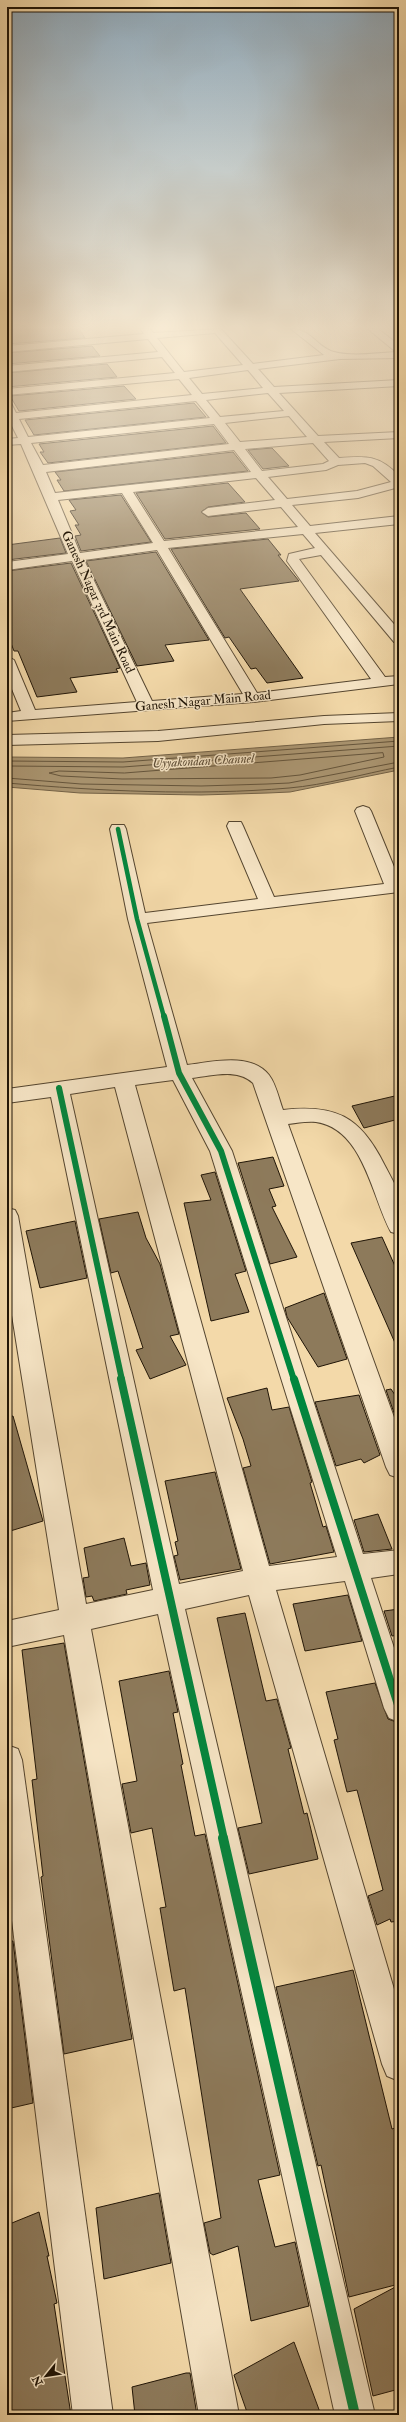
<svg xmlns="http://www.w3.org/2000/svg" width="406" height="2422" viewBox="0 0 406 2422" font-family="'IM FELL Double Pica',serif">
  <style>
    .water { fill: #ab9672; stroke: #736247 }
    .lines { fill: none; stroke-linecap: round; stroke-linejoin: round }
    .shore { stroke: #65553c; stroke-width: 1 }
    .building { fill: #8d7a5b; stroke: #1f1406 }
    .minor-casing { stroke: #54452f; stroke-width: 2 }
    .minor { fill: #f7e6c7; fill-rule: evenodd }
    .cycleway-far3-casing { stroke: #f7e6c7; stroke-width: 6 }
    .cycleway-far2-casing { stroke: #f7e6c7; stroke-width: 8 }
    .cycleway-far1-casing { stroke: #f7e6c7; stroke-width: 10 }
    .cycleway-casing { stroke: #f7e6c7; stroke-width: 12 }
    .cycleway-far3 { stroke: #00873e; stroke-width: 4.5 }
    .cycleway-far2 { stroke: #00873e; stroke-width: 6 }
    .cycleway-far1 { stroke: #00873e; stroke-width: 8 }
    .cycleway { stroke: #00873e; stroke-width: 10 }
    .labels { text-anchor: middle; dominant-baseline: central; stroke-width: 3; stroke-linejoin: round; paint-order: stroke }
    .far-street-label { font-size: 13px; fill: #1f1406; stroke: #f7e6c7 }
    .far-water-label { font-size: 13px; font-style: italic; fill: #5e4e37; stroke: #f7e6c7 }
  </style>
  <rect width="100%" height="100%" fill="#f3d9a9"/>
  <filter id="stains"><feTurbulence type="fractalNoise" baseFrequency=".005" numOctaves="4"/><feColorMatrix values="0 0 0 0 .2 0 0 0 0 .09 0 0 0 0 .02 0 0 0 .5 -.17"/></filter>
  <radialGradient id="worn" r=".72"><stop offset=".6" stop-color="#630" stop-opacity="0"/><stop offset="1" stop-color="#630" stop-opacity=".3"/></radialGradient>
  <!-- water -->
  <path class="water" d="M 399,737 L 399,770 L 290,792 L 268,793 L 201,795 L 80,793 L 7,787 L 7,757 L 123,758 Z"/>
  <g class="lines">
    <!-- shore -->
    <g class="shore">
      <path d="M 383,753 L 384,757 L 300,775 L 271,778 L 122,779 L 61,776 L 49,773 L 59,771 L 124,773 Z"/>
      <path d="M 7,761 L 123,762 L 399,741"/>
      <path d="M 7,766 L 123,767 L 399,746"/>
      <path d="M 7,778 L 81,784 L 201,786 L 267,784 L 289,783 L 399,762"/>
      <path d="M 7,783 C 100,791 196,796 289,788 C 325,785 363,774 399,767"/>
    </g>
  </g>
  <!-- building -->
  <g class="building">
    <path d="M 7,329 L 79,329 L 85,338 L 7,344 Z"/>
    <path d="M 92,346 L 100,356 L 7,364 L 7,353 Z"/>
    <path d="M 107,364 L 117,377 L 7,387 L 7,373 Z"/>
    <path d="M 124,386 L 136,399 L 19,411 L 10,396 Z"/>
    <path d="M 194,403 L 206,417 L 34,435 L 25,420 Z"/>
    <path d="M 213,426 L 226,443 L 48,463 L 40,452 L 44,452 L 39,444 Z"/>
    <path d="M 272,448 L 289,466 L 263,469 L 248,450 Z"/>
    <path d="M 233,452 L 248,471 L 64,491 L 57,480 L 61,480 L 55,472 Z"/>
    <path d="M 228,483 L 245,502 L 208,507 L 201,512 L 208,517 L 246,513 L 260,529 L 165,539 L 136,493 Z"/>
    <path d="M 121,495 L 151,542 L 81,551 L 75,536 L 81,535 L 75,525 L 79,525 L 70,511 L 76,510 L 69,500 Z"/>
    <path d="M 60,538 L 66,553 L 7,560 L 7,545 Z"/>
    <path d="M 268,539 L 281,555 L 278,555 L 299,581 L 240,589 L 303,678 L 267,683 L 256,668 L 251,669 L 229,637 L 225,638 L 171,549 Z"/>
    <path d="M 156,552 L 209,640 L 165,645 L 174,661 L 137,666 L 86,561 Z"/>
    <path d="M 71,563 L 120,668 L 116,669 L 118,672 L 70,678 L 77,692 L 37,697 L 18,651 L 14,651 L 7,633 L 7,571 Z"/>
    <path d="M 399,1095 L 399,1119 L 364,1128 L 352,1106 Z"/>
    <path d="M 273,1157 L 284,1186 L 269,1189 L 276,1206 L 272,1207 L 297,1257 L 270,1264 L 238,1163 Z"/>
    <path d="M 215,1172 L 246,1271 L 235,1274 L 249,1312 L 211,1321 L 184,1203 L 211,1200 L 201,1175 Z"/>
    <path d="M 138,1212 L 146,1238 L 160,1264 L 179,1334 L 170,1336 L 186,1365 L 150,1379 L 136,1350 L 143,1348 L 118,1271 L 111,1273 L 99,1219 Z"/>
    <path d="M 75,1221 L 87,1278 L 40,1288 L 26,1231 Z"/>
    <path d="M 382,1237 L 399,1275 L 399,1352 L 351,1243 Z"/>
    <path d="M 324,1293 L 347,1359 L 318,1367 L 287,1317 L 285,1308 Z"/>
    <path d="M 267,1388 L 272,1410 L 289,1407 L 312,1482 L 310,1483 L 323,1527 L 326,1526 L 334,1552 L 270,1564 L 243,1468 L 251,1466 L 243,1439 L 227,1398 Z"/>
    <path d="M 391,1389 L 399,1401 L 399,1427 L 386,1390 Z"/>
    <path d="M 359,1395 L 380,1455 L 364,1463 L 361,1459 L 336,1466 L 315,1402 Z"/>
    <path d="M 13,1416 L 43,1521 L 7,1532 L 7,1417 Z"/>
    <path d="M 215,1472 L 241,1569 L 180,1580 L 174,1556 L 178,1555 L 175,1542 L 178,1541 L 165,1481 Z"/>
    <path d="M 378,1514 L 392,1549 L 364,1552 L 354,1520 Z"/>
    <path d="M 124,1538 L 131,1566 L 146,1563 L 150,1585 L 126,1590 L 127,1594 L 94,1601 L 92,1596 L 86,1597 L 83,1578 L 89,1577 L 84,1548 Z"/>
    <path d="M 348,1595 L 362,1641 L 305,1651 L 293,1604 Z"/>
    <path d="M 399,1609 L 399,1635 L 392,1636 L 384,1611 Z"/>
    <path d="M 245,1613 L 266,1701 L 277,1699 L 291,1748 L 288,1749 L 304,1814 L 307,1813 L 318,1859 L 249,1874 L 238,1828 L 262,1823 L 217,1618 Z"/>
    <path d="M 64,1643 L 132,2039 L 64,2054 L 41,1877 L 43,1876 L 32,1780 L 37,1779 L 22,1650 Z"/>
    <path d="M 169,1671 L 178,1712 L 173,1713 L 183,1764 L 181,1765 L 195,1836 L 205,1834 L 280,2175 L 258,2180 L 275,2247 L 295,2242 L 309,2306 L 251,2321 L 238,2246 L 213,2255 L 210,2253 L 204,2223 L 221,2218 L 185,1988 L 174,1991 L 160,1908 L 166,1907 L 152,1828 L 131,1833 L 122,1784 L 137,1781 L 119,1681 Z"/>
    <path d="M 375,1683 L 388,1719 L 399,1723 L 399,1921 L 391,1922 L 390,1919 L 377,1925 L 368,1896 L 383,1890 L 357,1790 L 347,1792 L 334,1740 L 338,1739 L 326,1692 Z"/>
    <path d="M 13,1941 L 33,2103 L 7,2109 L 7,1942 Z"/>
    <path d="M 353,1970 L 392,2129 L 395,2128 L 399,2147 L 399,2284 L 349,2297 L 321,2165 L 318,2166 L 276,1987 Z"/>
    <path d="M 159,2193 L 171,2263 L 104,2279 L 96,2208 Z"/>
    <path d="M 39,2212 L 49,2256 L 47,2256 L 57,2303 L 54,2304 L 71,2415 L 7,2415 L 7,2225 Z"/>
    <path d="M 399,2285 L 399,2389 L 373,2396 L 354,2309 Z"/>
    <path d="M 294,2342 L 321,2415 L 248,2415 L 234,2375 Z"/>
    <path d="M 186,2373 L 190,2373 L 197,2415 L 135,2415 L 132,2387 Z"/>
  </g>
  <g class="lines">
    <defs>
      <g id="minor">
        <path d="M 141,329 L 150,329 L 153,333 L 221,329 L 253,364 L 324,355 L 291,329 C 312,329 316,347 334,352 C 353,357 376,353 396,352 L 368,329 L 378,329 L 399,345 L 399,358 L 340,359 L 258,369 L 274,387 L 399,380 L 399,386 L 279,393 L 318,436 L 399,432 L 399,438 L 324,442 L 339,458 C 367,456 379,455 399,476 L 399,487 L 358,498 L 292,505 L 310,526 L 399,516 L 399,524 L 315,533 L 399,630 L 399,643 L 394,642 L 321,555 L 299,559 L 385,677 L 399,676 L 399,684 L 253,702 L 7,721 L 7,713 L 21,711 L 7,677 L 7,656 L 14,660 L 35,710 L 137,702 L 72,561 L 7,570 L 7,562 L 68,554 L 21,444 L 7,445 L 7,439 L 18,438 L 9,420 L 7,420 L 7,402 L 11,403 L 16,413 L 192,395 L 179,379 L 7,395 L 7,389 L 175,373 L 162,357 L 7,372 L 7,366 L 158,352 L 148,339 L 7,352 L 7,346 L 144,334 ZM 215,333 L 243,365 L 184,372 L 157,338 ZM 248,370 L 263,388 L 202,394 L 189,378 ZM 268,393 L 284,411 L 220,417 L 206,400 ZM 196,401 L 210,418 L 28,437 L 19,419 ZM 289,416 L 307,437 L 240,442 L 225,423 ZM 214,424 L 229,444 L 43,465 L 31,443 ZM 313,443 L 329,461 L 323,464 L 262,471 L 245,449 ZM 234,450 L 251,472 L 55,493 L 46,472 ZM 365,463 L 373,466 L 391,482 L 357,491 L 287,499 L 268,477 L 326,470 L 338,465 ZM 256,478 L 275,500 L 208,508 L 202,512 L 208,516 L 281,507 L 298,527 L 164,541 L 133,492 ZM 122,493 L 153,543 L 80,553 L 58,500 ZM 303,534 L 315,548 L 289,554 L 287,561 L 371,679 L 257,693 L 168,548 ZM 157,550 L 243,694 L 152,701 L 84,560 Z"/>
        <path d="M 399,713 L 399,721 L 324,724 L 158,741 L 7,745 L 7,735 L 158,731 L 324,716 Z"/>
        <path d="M 363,806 L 369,808 L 371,811 L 399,879 L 399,892 L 147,923 L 187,1065 C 212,1062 251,1052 269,1075 C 276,1084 279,1099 283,1110 C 335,1104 360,1116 384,1164 C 389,1174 397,1186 399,1197 C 401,1209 399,1222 399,1234 L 391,1232 C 372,1198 364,1129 316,1122 C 307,1121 297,1123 288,1124 L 399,1431 L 399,1478 L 390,1475 L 386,1467 L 253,1083 C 237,1068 212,1076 192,1078 L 232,1151 L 363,1554 L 399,1550 L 399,1574 L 371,1578 L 399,1663 L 399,1722 L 389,1718 L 384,1708 L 345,1581 L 276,1590 L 399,2006 L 399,2081 L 387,2076 L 382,2064 L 249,1595 L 185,1609 L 375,2415 L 335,2415 L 158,1614 L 91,1629 L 239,2415 L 199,2415 L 64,1635 L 7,1647 L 7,1621 L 59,1610 L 7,1284 L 7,1208 L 15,1210 L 18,1216 L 86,1604 L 153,1590 L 51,1097 L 7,1103 L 7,1089 L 167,1067 L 128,919 L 110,829 L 112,825 L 124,825 L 126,829 L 145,913 L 258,899 L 227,826 L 229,822 L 241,822 L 243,826 L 274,897 L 384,884 L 355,811 L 357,808 ZM 173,1080 L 210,1151 L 337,1557 L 269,1566 L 135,1085 ZM 115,1087 L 243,1571 L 179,1584 L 70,1094 Z"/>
        <path d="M 7,1745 L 18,1749 L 22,1760 L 113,2415 L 73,2415 L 7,1880 Z"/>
      </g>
    </defs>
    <!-- minor casing -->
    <use href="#minor" class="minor-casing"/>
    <!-- minor -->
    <use href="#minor" class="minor"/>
    <defs>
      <path id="cycleway-far3" d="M 118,829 L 137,919 L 164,1017"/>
      <g id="cycleway-far2">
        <path d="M 164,1016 L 179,1073 L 221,1151 L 294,1380"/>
        <path d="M 59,1088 L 122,1380"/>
      </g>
      <g id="cycleway-far1">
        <path d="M 121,1379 L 224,1839"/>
        <path d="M 294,1379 L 399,1708"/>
      </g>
      <path id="cycleway" d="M 223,1838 L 355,2415"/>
    </defs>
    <!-- cycleway-far3 casing -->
    <use href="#cycleway-far3" class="cycleway-far3-casing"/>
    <!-- cycleway-far2 casing -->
    <use href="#cycleway-far2" class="cycleway-far2-casing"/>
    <!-- cycleway-far1 casing -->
    <use href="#cycleway-far1" class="cycleway-far1-casing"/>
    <!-- cycleway casing -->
    <use href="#cycleway" class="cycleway-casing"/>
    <!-- cycleway-far3 -->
    <use href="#cycleway-far3" class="cycleway-far3"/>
    <!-- cycleway-far2 -->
    <use href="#cycleway-far2" class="cycleway-far2"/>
    <!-- cycleway-far1 -->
    <use href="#cycleway-far1" class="cycleway-far1"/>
    <!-- cycleway -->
    <use href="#cycleway" class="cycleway"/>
  </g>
  <!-- sky -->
  <linearGradient id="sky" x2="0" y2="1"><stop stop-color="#8fa8b9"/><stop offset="0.49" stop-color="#faeed8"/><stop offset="1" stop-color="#faeed8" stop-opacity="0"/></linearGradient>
  <rect width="406" height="668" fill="url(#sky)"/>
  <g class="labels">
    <!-- far-street labels -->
    <g class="far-street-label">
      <text transform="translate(98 602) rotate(65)">Ganesh Nagar 3rd Main Road</text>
      <text transform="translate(203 701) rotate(-5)">Ganesh Nagar Main Road</text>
    </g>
    <!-- far-water labels -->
    <g class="far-water-label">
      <text transform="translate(203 761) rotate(-3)">Uyyakondan Channel</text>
    </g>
  </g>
  <!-- margin -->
  <rect width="406" height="2422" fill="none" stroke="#f3d9a9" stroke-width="24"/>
  <rect x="8" y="8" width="390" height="2406" fill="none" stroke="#1f1406" stroke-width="2"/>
  <rect x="12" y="12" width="382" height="2398" fill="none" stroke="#1f1406"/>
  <!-- north arrow -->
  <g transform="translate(46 2376) rotate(240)" stroke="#f7e6c7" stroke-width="3" paint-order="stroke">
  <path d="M0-3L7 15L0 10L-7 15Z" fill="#1f1406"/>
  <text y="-6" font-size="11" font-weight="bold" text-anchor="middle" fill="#1f1406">N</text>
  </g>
  <rect width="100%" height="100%" filter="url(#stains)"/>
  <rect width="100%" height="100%" fill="url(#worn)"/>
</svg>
